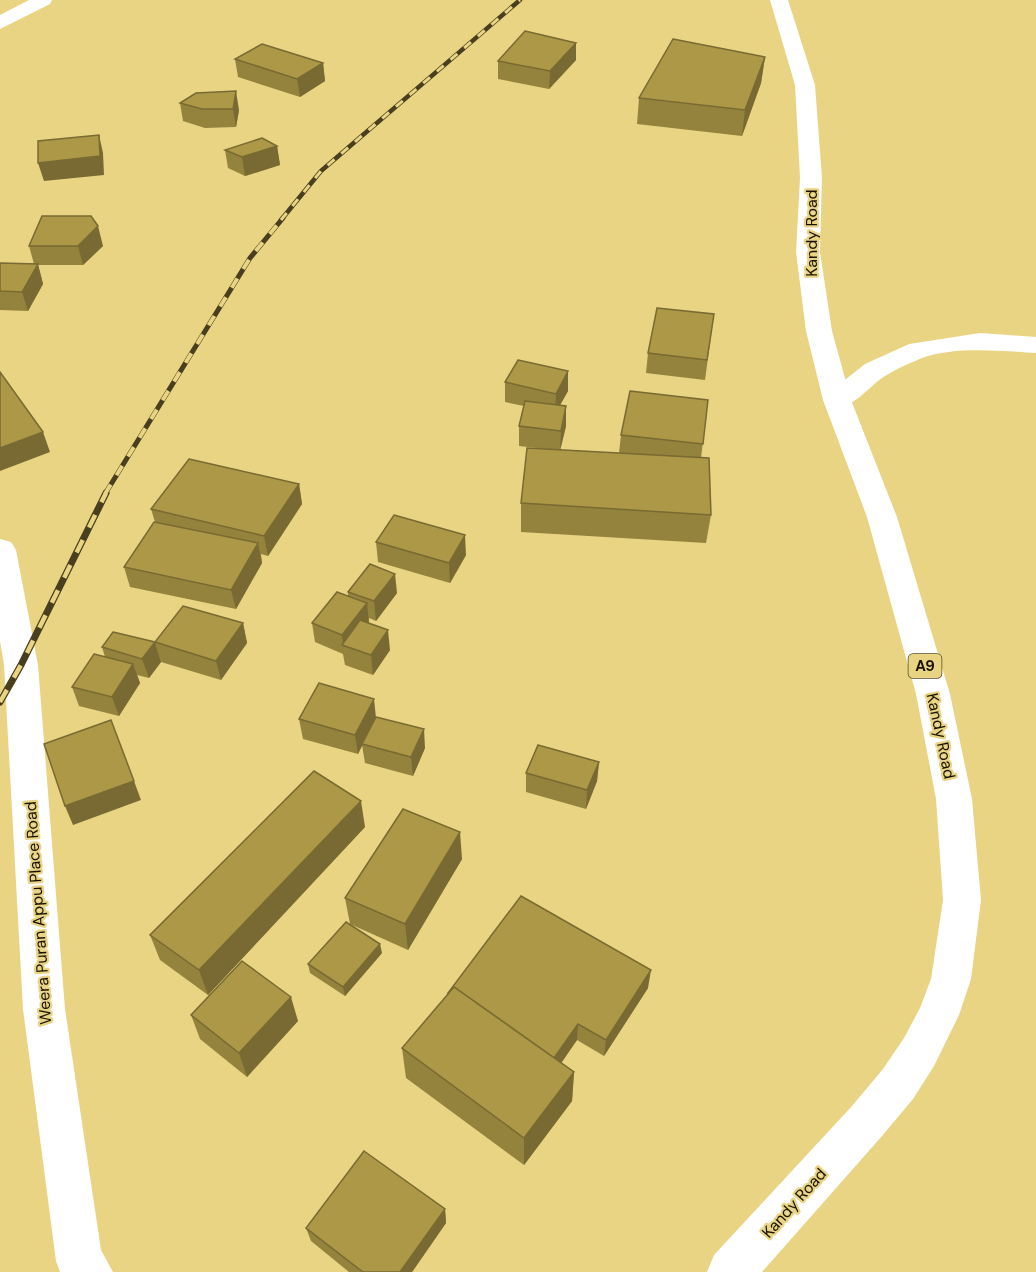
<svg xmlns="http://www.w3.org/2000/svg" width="1036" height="1272" viewBox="0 0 1036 1272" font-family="'DM Sans',sans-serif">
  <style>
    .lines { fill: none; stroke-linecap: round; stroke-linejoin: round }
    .minor { fill: #fff; fill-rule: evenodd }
    .major { fill: #fff; fill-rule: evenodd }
    .highway { fill: #fff; fill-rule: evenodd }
    .rail-far2-casing { stroke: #493f1e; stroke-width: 4.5 }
    .rail-far1-casing { stroke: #493f1e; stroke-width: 5 }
    .rail-casing { stroke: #493f1e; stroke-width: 7 }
    .rail-far2 { stroke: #e8d482; stroke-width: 3; stroke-dasharray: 9; stroke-linecap: butt }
    .rail-far1 { stroke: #e8d482; stroke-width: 4; stroke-dasharray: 11; stroke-linecap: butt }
    .rail { stroke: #e8d482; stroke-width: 4.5; stroke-dasharray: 14; stroke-linecap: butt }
    .wall { fill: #94833d }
    .shaded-wall { fill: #786a32 }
    .building { fill: #ac9847; stroke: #786a32; stroke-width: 1.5 }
    .labels { text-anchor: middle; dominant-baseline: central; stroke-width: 4.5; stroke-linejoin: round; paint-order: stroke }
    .shield { fill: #e8d482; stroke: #574c27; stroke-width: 1.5 }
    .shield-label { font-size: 15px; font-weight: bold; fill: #191200 }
    .street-label { font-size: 16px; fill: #191200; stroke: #e8d482 }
  </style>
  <rect width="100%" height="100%" fill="#e8d482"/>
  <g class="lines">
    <!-- minor -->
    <g class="minor">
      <path d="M 980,333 L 1036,337 L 1036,353 C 1003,351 954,346 922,358 C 910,363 896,369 885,376 C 866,388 852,413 827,406 L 823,400 L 827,394 L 865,364 L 909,344 Z"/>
      <path d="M 0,539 L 11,542 L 16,550 L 38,665 L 65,1009 L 101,1250 L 113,1272 L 60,1272 L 56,1261 L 23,1009 L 4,665 L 0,641 Z"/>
    </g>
    <!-- major -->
    <path class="major" d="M 29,0 L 52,0 L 50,4 L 0,29 L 0,15 Z"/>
    <!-- highway -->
    <path class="highway" d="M 770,0 L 788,0 L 815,85 L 822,178 L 820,252 L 832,331 L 851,400 L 897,517 L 950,694 L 972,799 L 981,900 L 971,979 L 959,1015 L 934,1066 L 913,1099 L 882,1136 L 762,1272 L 707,1272 L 714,1255 L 852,1106 L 883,1069 L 904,1038 L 920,1008 L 931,979 L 943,900 L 936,799 L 916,694 L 867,517 L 823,400 L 806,331 L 796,252 L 800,178 L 795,85 Z"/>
    <defs>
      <path id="rail-far2" d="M 281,220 L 321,171 L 520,0"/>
      <path id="rail-far1" d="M 105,494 L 250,258 L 283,218"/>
      <path id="rail" d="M 0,702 L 21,665 L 106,493"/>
    </defs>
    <!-- rail-far2 casing -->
    <use href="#rail-far2" class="rail-far2-casing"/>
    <!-- rail-far1 casing -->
    <use href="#rail-far1" class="rail-far1-casing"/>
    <!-- rail casing -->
    <use href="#rail" class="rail-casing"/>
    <!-- rail-far2 -->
    <use href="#rail-far2" class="rail-far2"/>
    <!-- rail-far1 -->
    <use href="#rail-far1" class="rail-far1"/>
    <!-- rail -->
    <use href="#rail" class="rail"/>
  </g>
  <!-- wall -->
  <g class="wall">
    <path d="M 576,43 L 576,60 L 549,89 L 498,79 L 498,61 Z"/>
    <path d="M 765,57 L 761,83 L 742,136 L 637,124 L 639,98 Z"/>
    <path d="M 235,59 L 323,63 L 325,81 L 300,97 L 238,77 Z"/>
    <path d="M 196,93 L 239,110 L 236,127 L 205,128 L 183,121 L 180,103 Z"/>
    <path d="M 277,146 L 280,165 L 245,176 L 228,168 L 225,150 Z"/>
    <path d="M 29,246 L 103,246 L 83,265 L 38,265 L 43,284 L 28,311 L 0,310 L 0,263 L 34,264 Z"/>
    <path d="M 714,314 L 705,380 L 646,373 L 648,353 Z"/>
    <path d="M 505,382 L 568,391 L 560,405 L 566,426 L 560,450 L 619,453 L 621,435 L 708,400 L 701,458 L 711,515 L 706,543 L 521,532 L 521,503 L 546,449 L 519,446 L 519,426 L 524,406 L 505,402 Z"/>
    <path d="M 299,484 L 302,504 L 268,556 L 261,554 L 262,563 L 236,609 L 130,587 L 124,567 L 155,522 L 151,509 Z"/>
    <path d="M 376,542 L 466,555 L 450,583 L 378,562 Z"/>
    <path d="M 348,592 L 397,593 L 376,621 L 369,618 L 369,624 L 390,650 L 373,675 L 345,665 L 343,654 L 315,642 L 312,623 L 348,596 Z"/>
    <path d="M 243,623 L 247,643 L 221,680 L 161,662 L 155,642 Z"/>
    <path d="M 155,642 L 161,662 L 149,678 L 137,675 L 140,683 L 119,716 L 79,706 L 72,687 L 105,657 L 102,647 Z"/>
    <path d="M 376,717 L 425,748 L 413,776 L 365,763 L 362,745 L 358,754 L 303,739 L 299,719 Z"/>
    <path d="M 599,762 L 597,781 L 586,809 L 526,792 L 526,773 Z"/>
    <path d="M 365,827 L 208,995 L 160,960 L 150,935 Z"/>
    <path d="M 462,859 L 408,950 L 350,924 L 345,898 Z"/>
    <path d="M 382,953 L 345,996 L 310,973 L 308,964 Z"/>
    <path d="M 648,988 L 604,1056 L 577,1040 L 561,1063 L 574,1072 L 572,1101 L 524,1165 L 406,1078 L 402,1048 L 448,994 L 448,993 Z"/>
    <path d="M 191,1015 L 298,1021 L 247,1077 L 200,1039 Z"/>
    <path d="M 445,1209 L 446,1223 L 412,1272 L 349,1272 L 311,1241 L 306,1228 Z"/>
  </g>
  <!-- shaded-wall -->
  <g class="shaded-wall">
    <path d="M 576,43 L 576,60 L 549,89 L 550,71 Z"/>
    <path d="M 765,57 L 761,83 L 742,136 L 745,110 Z"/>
    <path d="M 323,63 L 325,81 L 300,97 L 297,79 Z"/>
    <path d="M 236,91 L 239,110 L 236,127 L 233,109 Z"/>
    <path d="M 99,135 L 103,153 L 104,175 L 44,181 L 38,163 Z"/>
    <path d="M 277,146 L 280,165 L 245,176 L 242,157 Z"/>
    <path d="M 98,226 L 103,246 L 83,265 L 78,246 Z"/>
    <path d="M 38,264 L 43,284 L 28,311 L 22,292 Z"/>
    <path d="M 568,371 L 568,391 L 555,414 L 556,394 Z"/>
    <path d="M 566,406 L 566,426 L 560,451 L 561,431 Z"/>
    <path d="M 43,432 L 50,452 L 0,471 L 0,448 Z"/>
    <path d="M 299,484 L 302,504 L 268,556 L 264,536 Z"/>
    <path d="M 465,535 L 466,555 L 450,583 L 449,563 Z"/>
    <path d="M 258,543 L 262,563 L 236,609 L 231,590 Z"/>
    <path d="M 395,574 L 397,593 L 376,621 L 374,601 Z"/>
    <path d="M 367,603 L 369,623 L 350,648 L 343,646 L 342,635 Z"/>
    <path d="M 243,623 L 247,643 L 221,680 L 216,661 Z"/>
    <path d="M 388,630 L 390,650 L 373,675 L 371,655 Z"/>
    <path d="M 155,642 L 161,662 L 149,678 L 142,659 Z"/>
    <path d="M 133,664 L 140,683 L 119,716 L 112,697 Z"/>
    <path d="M 374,699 L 376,718 L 358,754 L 355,735 Z"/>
    <path d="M 424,729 L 425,748 L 413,776 L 411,757 Z"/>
    <path d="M 599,762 L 597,781 L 586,809 L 587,790 Z"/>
    <path d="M 134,781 L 141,800 L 73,825 L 65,806 Z"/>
    <path d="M 361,801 L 365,827 L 208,995 L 199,970 Z"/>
    <path d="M 460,832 L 462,859 L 408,950 L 405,924 Z"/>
    <path d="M 380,944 L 382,953 L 345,996 L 343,987 Z"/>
    <path d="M 651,970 L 648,988 L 604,1056 L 606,1040 Z"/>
    <path d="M 291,997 L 298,1021 L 247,1077 L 239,1053 Z"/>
    <path d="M 578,1024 L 577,1040 L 553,1075 L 554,1059 Z"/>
    <path d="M 574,1072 L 572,1101 L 524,1165 L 524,1138 Z"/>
    <path d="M 445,1209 L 446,1223 L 412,1272 L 400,1272 Z"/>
  </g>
  <!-- building -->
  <g class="building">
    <path d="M 525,31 L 576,43 L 550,71 L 498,61 Z"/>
    <path d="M 673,39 L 765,57 L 745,110 L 639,98 Z"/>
    <path d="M 262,44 L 323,63 L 297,79 L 235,59 Z"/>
    <path d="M 236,91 L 233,109 L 202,109 L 180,103 L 196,93 Z"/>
    <path d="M 99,135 L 100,156 L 38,163 L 38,141 Z"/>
    <path d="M 262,138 L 277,146 L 242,157 L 225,150 Z"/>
    <path d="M 42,216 L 91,216 L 98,226 L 78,246 L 29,246 Z"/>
    <path d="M 0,263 L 38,264 L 22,292 L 0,291 Z"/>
    <path d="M 657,308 L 714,314 L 707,360 L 648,353 Z"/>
    <path d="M 518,360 L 568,371 L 556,394 L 505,382 Z"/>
    <path d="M 0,372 L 43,432 L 0,448 Z"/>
    <path d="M 630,391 L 708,400 L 703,444 L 621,435 Z"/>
    <path d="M 525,401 L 566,406 L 561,431 L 519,426 Z"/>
    <path d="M 527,448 L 709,458 L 711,515 L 521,503 Z"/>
    <path d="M 189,459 L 299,484 L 264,536 L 151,509 Z"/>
    <path d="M 394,515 L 465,535 L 449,563 L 376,542 Z"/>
    <path d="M 154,522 L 258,543 L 231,590 L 124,567 Z"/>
    <path d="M 370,564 L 395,574 L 374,601 L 348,592 Z"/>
    <path d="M 337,592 L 367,603 L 342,635 L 312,623 Z"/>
    <path d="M 183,606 L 243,623 L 216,661 L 155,642 Z"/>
    <path d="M 360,620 L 388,630 L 371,655 L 342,645 Z"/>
    <path d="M 113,632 L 155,642 L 142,659 L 102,647 Z"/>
    <path d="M 94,654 L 133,664 L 112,697 L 72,687 Z"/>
    <path d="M 319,683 L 374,699 L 355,735 L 299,719 Z"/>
    <path d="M 376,717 L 424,729 L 411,757 L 362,744 Z"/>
    <path d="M 111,720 L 134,781 L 65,806 L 44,744 Z"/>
    <path d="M 538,745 L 599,762 L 587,790 L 526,773 Z"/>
    <path d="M 314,771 L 361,801 L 199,970 L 150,935 Z"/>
    <path d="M 403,809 L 460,832 L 405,924 L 345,898 Z"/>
    <path d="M 521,896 L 651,970 L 606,1040 L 578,1024 L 554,1058 L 454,987 L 449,993 L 448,993 Z"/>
    <path d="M 346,922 L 380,944 L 343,987 L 308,964 Z"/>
    <path d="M 242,961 L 291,997 L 239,1053 L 191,1015 Z"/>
    <path d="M 454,987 L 574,1072 L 524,1138 L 402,1048 Z"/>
    <path d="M 364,1151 L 445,1209 L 400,1272 L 363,1272 L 306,1228 Z"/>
  </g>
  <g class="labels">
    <!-- shield labels -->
    <rect class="shield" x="908.5" y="654" width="33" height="24" rx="4.5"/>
    <g class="shield-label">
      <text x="925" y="666">A9</text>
    </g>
    <!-- street labels -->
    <g class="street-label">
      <text transform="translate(811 233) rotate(-90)">Kandy Road</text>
      <text transform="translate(941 736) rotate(78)">Kandy Road</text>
      <text transform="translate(38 913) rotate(-94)">Weera Puran Appu Place Road</text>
      <text transform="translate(794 1203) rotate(-48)">Kandy Road</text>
    </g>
  </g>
</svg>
